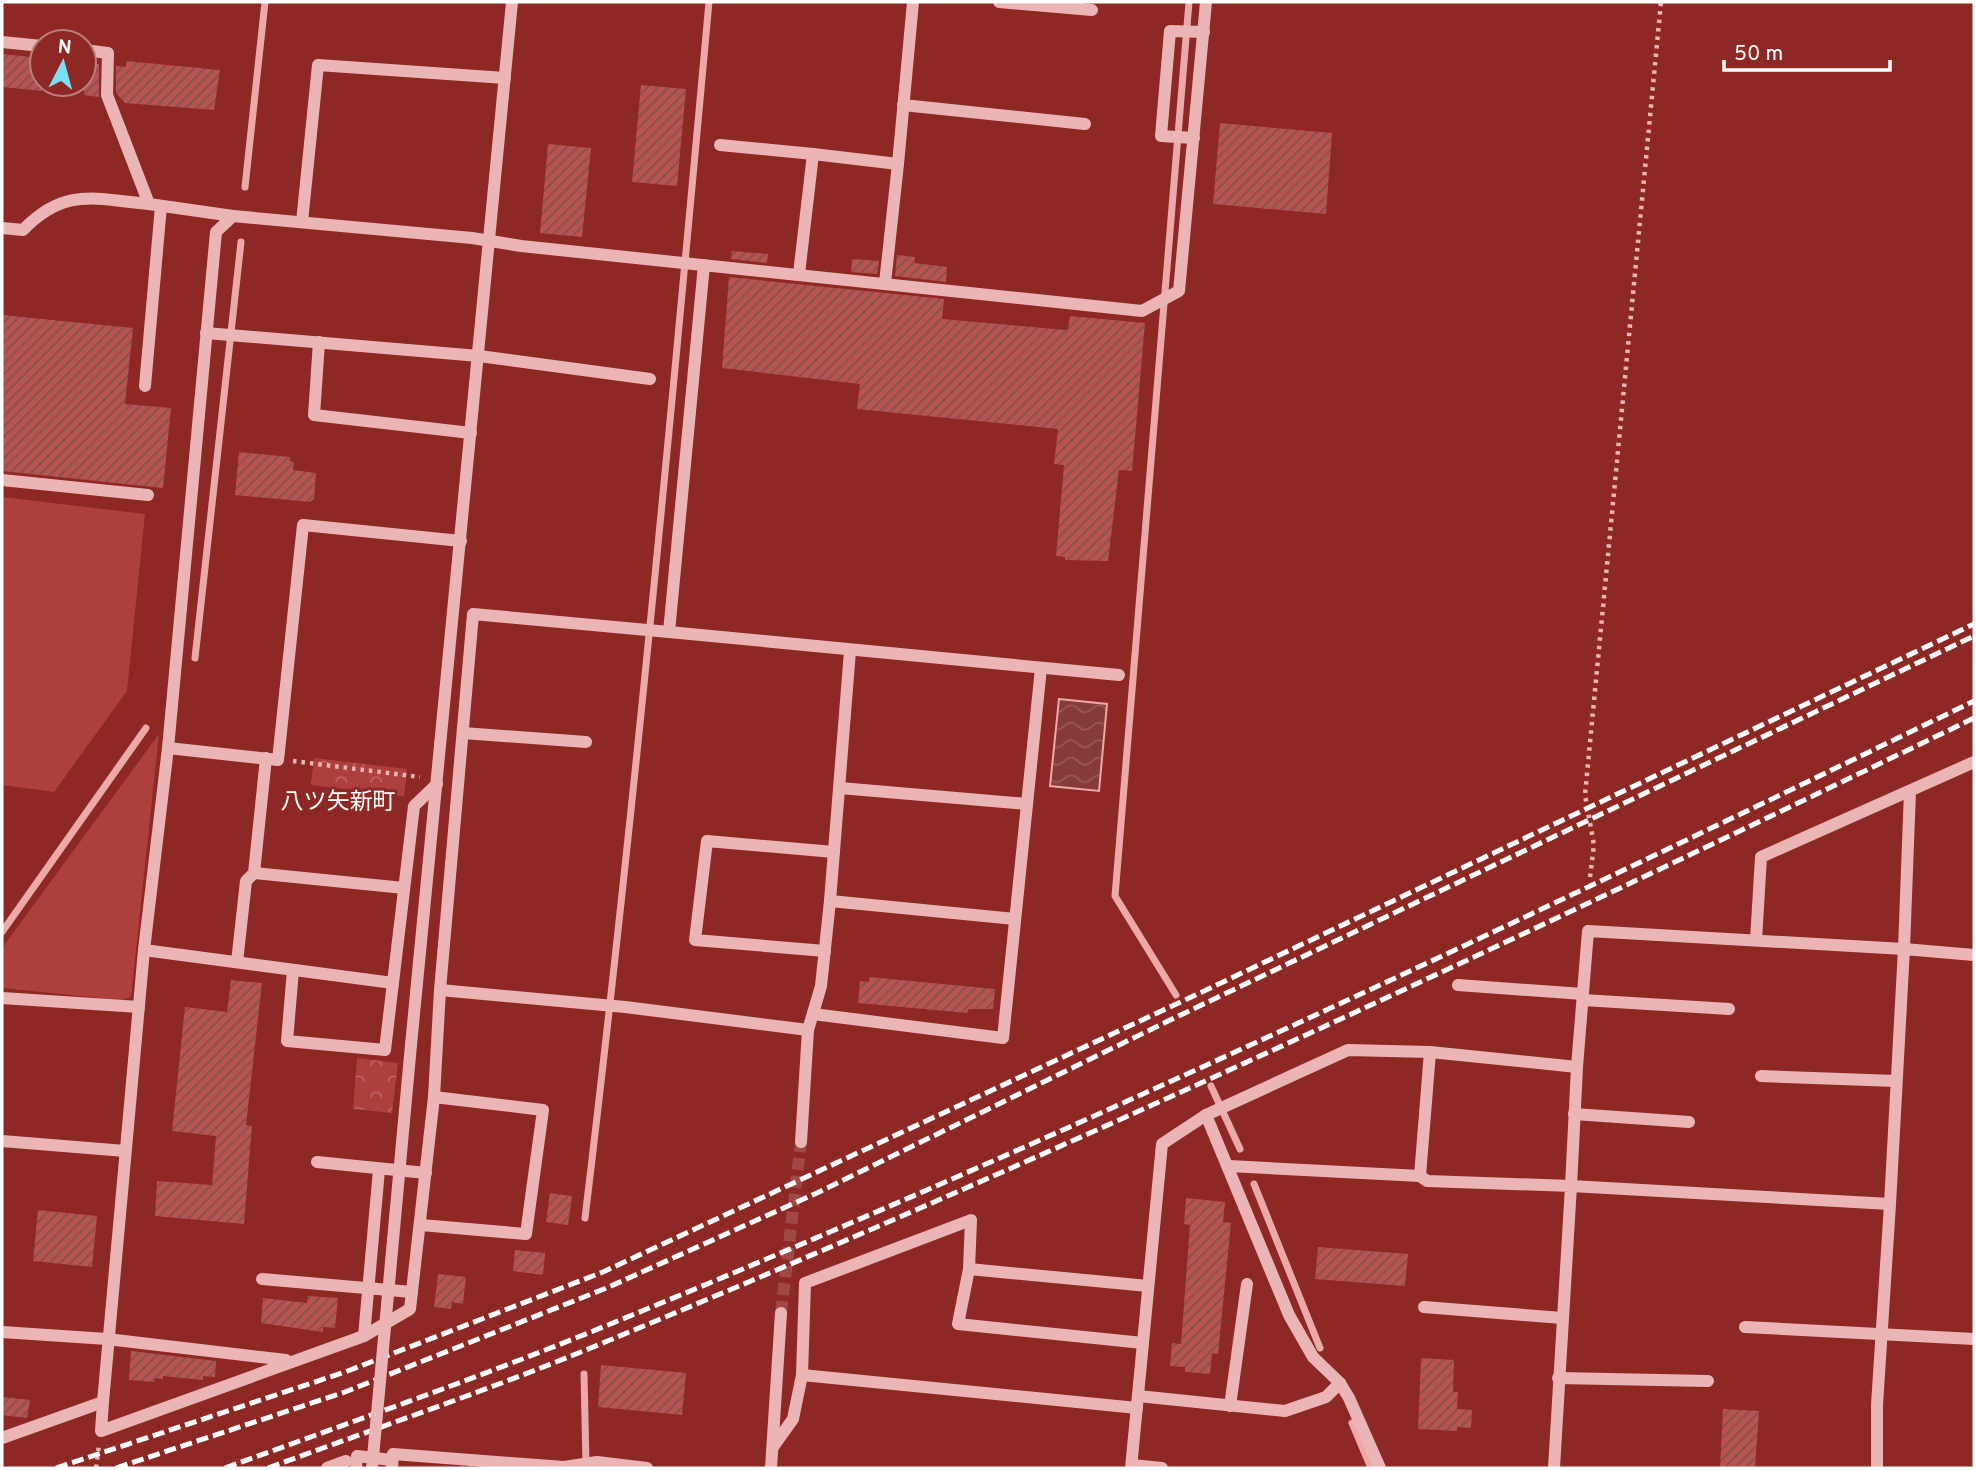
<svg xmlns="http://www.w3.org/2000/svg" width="1976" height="1470" viewBox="0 0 1976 1470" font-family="Overpass,'Noto Sans JP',sans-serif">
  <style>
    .grass { fill: #ad3f3d }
    .forest { fill: url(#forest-crowns) }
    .water { fill: url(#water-waves); stroke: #eca9a9; stroke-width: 2 }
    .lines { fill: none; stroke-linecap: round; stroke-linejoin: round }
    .stream { stroke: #eca9a9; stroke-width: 7 }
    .building { fill: url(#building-hatch) }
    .minor-tunnel { stroke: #9f4846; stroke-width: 12; stroke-dasharray: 12 6; stroke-linecap: butt }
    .path { stroke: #ebb5b5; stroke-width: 4.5; stroke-dasharray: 3.5 5; stroke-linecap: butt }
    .minor { stroke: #ebb5b5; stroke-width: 12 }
    .rail { stroke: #fff; stroke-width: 5; stroke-dasharray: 12 5; stroke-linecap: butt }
    .minor-bridge { stroke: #ebb5b5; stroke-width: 12 }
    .labels { text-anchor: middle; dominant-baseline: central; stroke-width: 6; stroke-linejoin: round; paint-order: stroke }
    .quarter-label { font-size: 23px; fill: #fff; stroke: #8e2825 }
  </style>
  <defs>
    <pattern id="forest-crowns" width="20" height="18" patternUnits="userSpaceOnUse" patternTransform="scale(1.75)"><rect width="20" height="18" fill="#ad3f3d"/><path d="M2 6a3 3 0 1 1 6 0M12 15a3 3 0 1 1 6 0" fill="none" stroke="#bd6564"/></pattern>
    <pattern id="water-waves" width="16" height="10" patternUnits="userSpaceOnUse" patternTransform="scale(1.75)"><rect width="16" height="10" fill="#863b38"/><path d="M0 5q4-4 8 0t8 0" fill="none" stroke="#985856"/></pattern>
    <pattern id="building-hatch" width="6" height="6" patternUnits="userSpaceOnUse" patternTransform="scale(1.75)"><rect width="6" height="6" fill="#b75351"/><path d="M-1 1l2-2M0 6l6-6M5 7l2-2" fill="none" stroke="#82504e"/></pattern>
  </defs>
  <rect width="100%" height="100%" fill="#8e2825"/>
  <!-- grass -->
  <g class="grass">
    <path d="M 2,497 L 145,514 L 127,691 L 54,792 L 2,785 Z"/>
    <path d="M 159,734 L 131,997 L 120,1000 L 2,988 L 2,948 Z"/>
  </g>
  <!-- forest -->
  <g class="forest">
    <path d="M 314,758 L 407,769 L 404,796 L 311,785 Z"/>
    <path d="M 357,1058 L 398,1063 L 392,1113 L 353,1109 Z"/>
  </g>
  <!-- water -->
  <path class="water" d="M 1059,699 L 1107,704 L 1099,791 L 1050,786 Z"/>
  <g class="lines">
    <!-- stream -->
    <g class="stream">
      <path d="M 245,187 L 265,2"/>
      <path d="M 195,658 L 241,242"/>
      <path d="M 2,932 L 146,728"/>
      <path d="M 1176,995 L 1115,896 L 1189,2"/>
      <path d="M 1211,1086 L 1240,1149"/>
      <path d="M 1254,1184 L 1320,1348"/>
      <path d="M 585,1218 C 634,813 672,408 709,2"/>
      <path d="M 584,1374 L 586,1464"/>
      <path d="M 1352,1423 L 1371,1468"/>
    </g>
  </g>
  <!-- building -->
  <g class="building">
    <path d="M 2,54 L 42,58 L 42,91 L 2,87 Z"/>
    <path d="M 126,61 L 220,70 L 214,110 L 125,103 L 116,93 L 116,66 L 126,67 Z"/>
    <path d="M 84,63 L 99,64 L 99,97 L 84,95 Z"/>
    <path d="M 641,85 L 686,89 L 677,186 L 632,182 Z"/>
    <path d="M 1220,123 L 1332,133 L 1326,214 L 1213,204 Z"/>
    <path d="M 548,144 L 591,148 L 582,237 L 540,233 Z"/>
    <path d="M 732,251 L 768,254 L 767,263 L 731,259 Z"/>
    <path d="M 897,255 L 915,257 L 914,263 L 947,267 L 946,282 L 895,276 Z"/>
    <path d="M 852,259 L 879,261 L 877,274 L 851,272 Z"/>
    <path d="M 729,277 L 944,299 L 942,319 L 1065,330 L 1068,329 L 1070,316 L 1145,323 L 1132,471 L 1119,470 L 1108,561 L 1065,560 L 1065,557 L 1056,556 L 1064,465 L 1054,464 L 1058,429 L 857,409 L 860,384 L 722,368 Z"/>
    <path d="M 2,315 L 133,328 L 125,404 L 171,408 L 163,488 L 2,471 Z"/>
    <path d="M 239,452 L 290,457 L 290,461 L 294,462 L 293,470 L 316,473 L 314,499 L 310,502 L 235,495 Z"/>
    <path d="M 869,977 L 995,989 L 993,1009 L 969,1009 L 967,1013 L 858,1003 L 860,981 L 869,982 Z"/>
    <path d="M 231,980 L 262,983 L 246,1125 L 252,1126 L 244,1224 L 155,1216 L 157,1181 L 212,1185 L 216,1136 L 172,1131 L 185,1007 L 227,1012 Z"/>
    <path d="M 550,1193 L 572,1196 L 568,1225 L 546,1222 Z"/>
    <path d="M 1186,1198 L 1225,1202 L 1223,1222 L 1231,1223 L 1218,1354 L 1212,1353 L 1210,1374 L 1185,1372 L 1185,1367 L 1170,1366 L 1172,1343 L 1181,1344 L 1190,1225 L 1184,1224 Z"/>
    <path d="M 38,1210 L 97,1216 L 92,1267 L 33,1261 Z"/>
    <path d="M 1318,1247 L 1408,1254 L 1405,1286 L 1315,1279 Z"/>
    <path d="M 515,1250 L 545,1253 L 543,1275 L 513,1271 Z"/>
    <path d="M 438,1274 L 466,1277 L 463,1304 L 452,1302 L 451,1309 L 434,1307 Z"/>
    <path d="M 308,1296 L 338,1298 L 335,1328 L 323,1327 L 323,1332 L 261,1323 L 263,1298 L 307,1303 Z"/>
    <path d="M 131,1351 L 216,1361 L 215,1377 L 203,1376 L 203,1380 L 163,1376 L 163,1379 L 155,1378 L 154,1382 L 129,1380 Z"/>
    <path d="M 1421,1358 L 1454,1360 L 1453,1392 L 1458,1392 L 1457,1409 L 1472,1410 L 1471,1428 L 1457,1427 L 1457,1431 L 1418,1429 Z"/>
    <path d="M 601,1365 L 686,1373 L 682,1415 L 598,1407 Z"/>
    <path d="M 2,1397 L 30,1400 L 27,1418 L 2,1415 Z"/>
    <path d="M 1723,1409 L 1759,1411 L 1755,1468 L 1720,1468 Z"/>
  </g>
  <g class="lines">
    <!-- minor-tunnel -->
    <path class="minor-tunnel" d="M 781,1313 L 801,1142"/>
    <!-- path -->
    <g class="path">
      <path d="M 293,761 L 420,777"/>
      <path d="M 1590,877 L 1594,845 L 1585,795 L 1587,774 L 1661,2"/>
      <path d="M 96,1468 L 99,1445"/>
    </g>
    <!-- minor -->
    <g class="minor">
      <path d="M 999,2 L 1092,10"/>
      <path d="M 2,42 L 42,46"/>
      <path d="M 84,50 L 108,53 L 107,95 L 149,204 L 233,216"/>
      <path d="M 903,105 L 1085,124"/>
      <path d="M 1194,138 L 1161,136 L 1170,31 L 1204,32"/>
      <path d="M 720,145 L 813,154"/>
      <path d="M 302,222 L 318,65 L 505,78"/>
      <path d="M 2,228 L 23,230 C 65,187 94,199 149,204"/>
      <path d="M 799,274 L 813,154 L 898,164 L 913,2"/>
      <path d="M 885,283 L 898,164"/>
      <path d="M 206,333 L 479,356 L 650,379"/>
      <path d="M 319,342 L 314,415 L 471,433"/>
      <path d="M 145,386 L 161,206"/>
      <path d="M 2,480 L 148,495"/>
      <path d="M 669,632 L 1119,675"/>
      <path d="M 463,733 L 586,742"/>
      <path d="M 168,748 L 278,760 L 303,525 L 461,541"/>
      <path d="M 840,788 L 1027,804"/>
      <path d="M 254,873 L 404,888"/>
      <path d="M 830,901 L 1015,919"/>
      <path d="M 1756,940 L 1761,857 L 1974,762"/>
      <path d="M 144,950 L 393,983"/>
      <path d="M 825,951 L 695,940 L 707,841 L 834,852"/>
      <path d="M 237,962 L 246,881 L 254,873 L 266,758"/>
      <path d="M 293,970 L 287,1041 L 385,1050 L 414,806 L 437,784"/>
      <path d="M 1458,985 L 1583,994"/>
      <path d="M 440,990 L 625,1007 L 808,1030"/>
      <path d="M 2,998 L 139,1007"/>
      <path d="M 1583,1000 L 1729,1009"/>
      <path d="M 813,1014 L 1003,1038 L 1041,668"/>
      <path d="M 411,1045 L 512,2"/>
      <path d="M 1577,1067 L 1588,931 L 1904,949 L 1910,791"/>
      <path d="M 1761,1076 L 1896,1081"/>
      <path d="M 1574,1114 L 1689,1122"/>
      <path d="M 2,1141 L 125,1151"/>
      <path d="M 801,1142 L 808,1030 L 821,986 L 830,901 L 850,651"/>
      <path d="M 317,1162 L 426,1173"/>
      <path d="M 1229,1166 L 1420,1176 L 1427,1181 L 1571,1186 L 1554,1468"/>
      <path d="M 1420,1176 L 1430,1052"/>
      <path d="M 421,1225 L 526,1234 L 543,1110 L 434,1097"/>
      <path d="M 969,1269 L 1148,1286"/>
      <path d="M 262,1279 L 412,1292"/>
      <path d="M 1424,1307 L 1562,1318"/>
      <path d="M 1745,1327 L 1974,1339"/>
      <path d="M 2,1332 L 107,1339 L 286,1360"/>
      <path d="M 364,1336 L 379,1170"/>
      <path d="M 802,1375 L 1137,1408"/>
      <path d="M 1558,1378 L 1708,1381"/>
      <path d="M 1138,1396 L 1285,1411 L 1326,1397 L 1340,1383"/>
      <path d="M 103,1402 L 101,1431 L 364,1336 L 410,1309 L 434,1097 L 440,990 L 473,614 L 669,632 L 704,265"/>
      <path d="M 1230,1406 L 1247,1284"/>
      <path d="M 2,1438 L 103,1402 L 144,950 L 168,748 L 216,232 L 233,216 L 472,238 L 521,246 L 1142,311 L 1179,291 L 1206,2"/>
      <path d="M 773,1447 L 793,1419 L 802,1375 L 805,1283 L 971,1220 L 969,1269 L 958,1324 L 1143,1343"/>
      <path d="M 1132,1465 L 1162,1468"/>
      <path d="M 327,1468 L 346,1461"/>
      <path d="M 356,1468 L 357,1456 L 392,1460"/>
      <path d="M 392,1468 L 393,1454 L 564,1467 L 597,1462 L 647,1468"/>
      <path d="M 771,1468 L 781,1313"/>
      <path d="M 1131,1468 L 1162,1144 L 1206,1115"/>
      <path d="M 1380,1468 L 1349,1398 L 1340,1383 L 1313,1357 L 1289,1315 L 1206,1115 L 1348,1050 L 1430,1052 L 1577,1067 L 1571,1186 L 1890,1204 L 1904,949 L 1974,955"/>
      <path d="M 1877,1468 L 1877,1405 L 1890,1204"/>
    </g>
    <!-- rail -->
    <g class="rail">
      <path d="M 56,1468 L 345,1372 L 603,1272 L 1202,992 L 1974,624"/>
      <path d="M 116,1468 L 345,1392 L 609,1287 L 819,1192 L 1166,1022 L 1974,636"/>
      <path d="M 225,1468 C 351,1422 478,1378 603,1327 C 1068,1137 1522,921 1974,701"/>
      <path d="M 268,1468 C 382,1426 498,1387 610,1340 C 1072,1149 1525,936 1974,718"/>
    </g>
    <!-- minor-bridge -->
    <path class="minor-bridge" d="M 372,1468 L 411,1045"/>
  </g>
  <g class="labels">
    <!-- quarter labels -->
    <g class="quarter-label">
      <text x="338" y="803">八ツ矢新町</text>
    </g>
  </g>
  <!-- border -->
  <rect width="1976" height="1470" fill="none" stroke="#ffffff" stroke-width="7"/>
  <!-- north arrow -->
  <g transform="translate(63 63) rotate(6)"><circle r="33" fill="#8e2825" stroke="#bb7e7c" stroke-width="2"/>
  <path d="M0-5L12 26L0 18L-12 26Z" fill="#79dff5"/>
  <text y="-10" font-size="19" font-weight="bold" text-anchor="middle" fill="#ffffff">N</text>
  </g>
  <!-- scale -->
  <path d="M1724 60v10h166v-10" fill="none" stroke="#ffffff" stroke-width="3.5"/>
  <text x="1734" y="60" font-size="21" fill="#ffffff" stroke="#8e2825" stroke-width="5" paint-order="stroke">50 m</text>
</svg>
